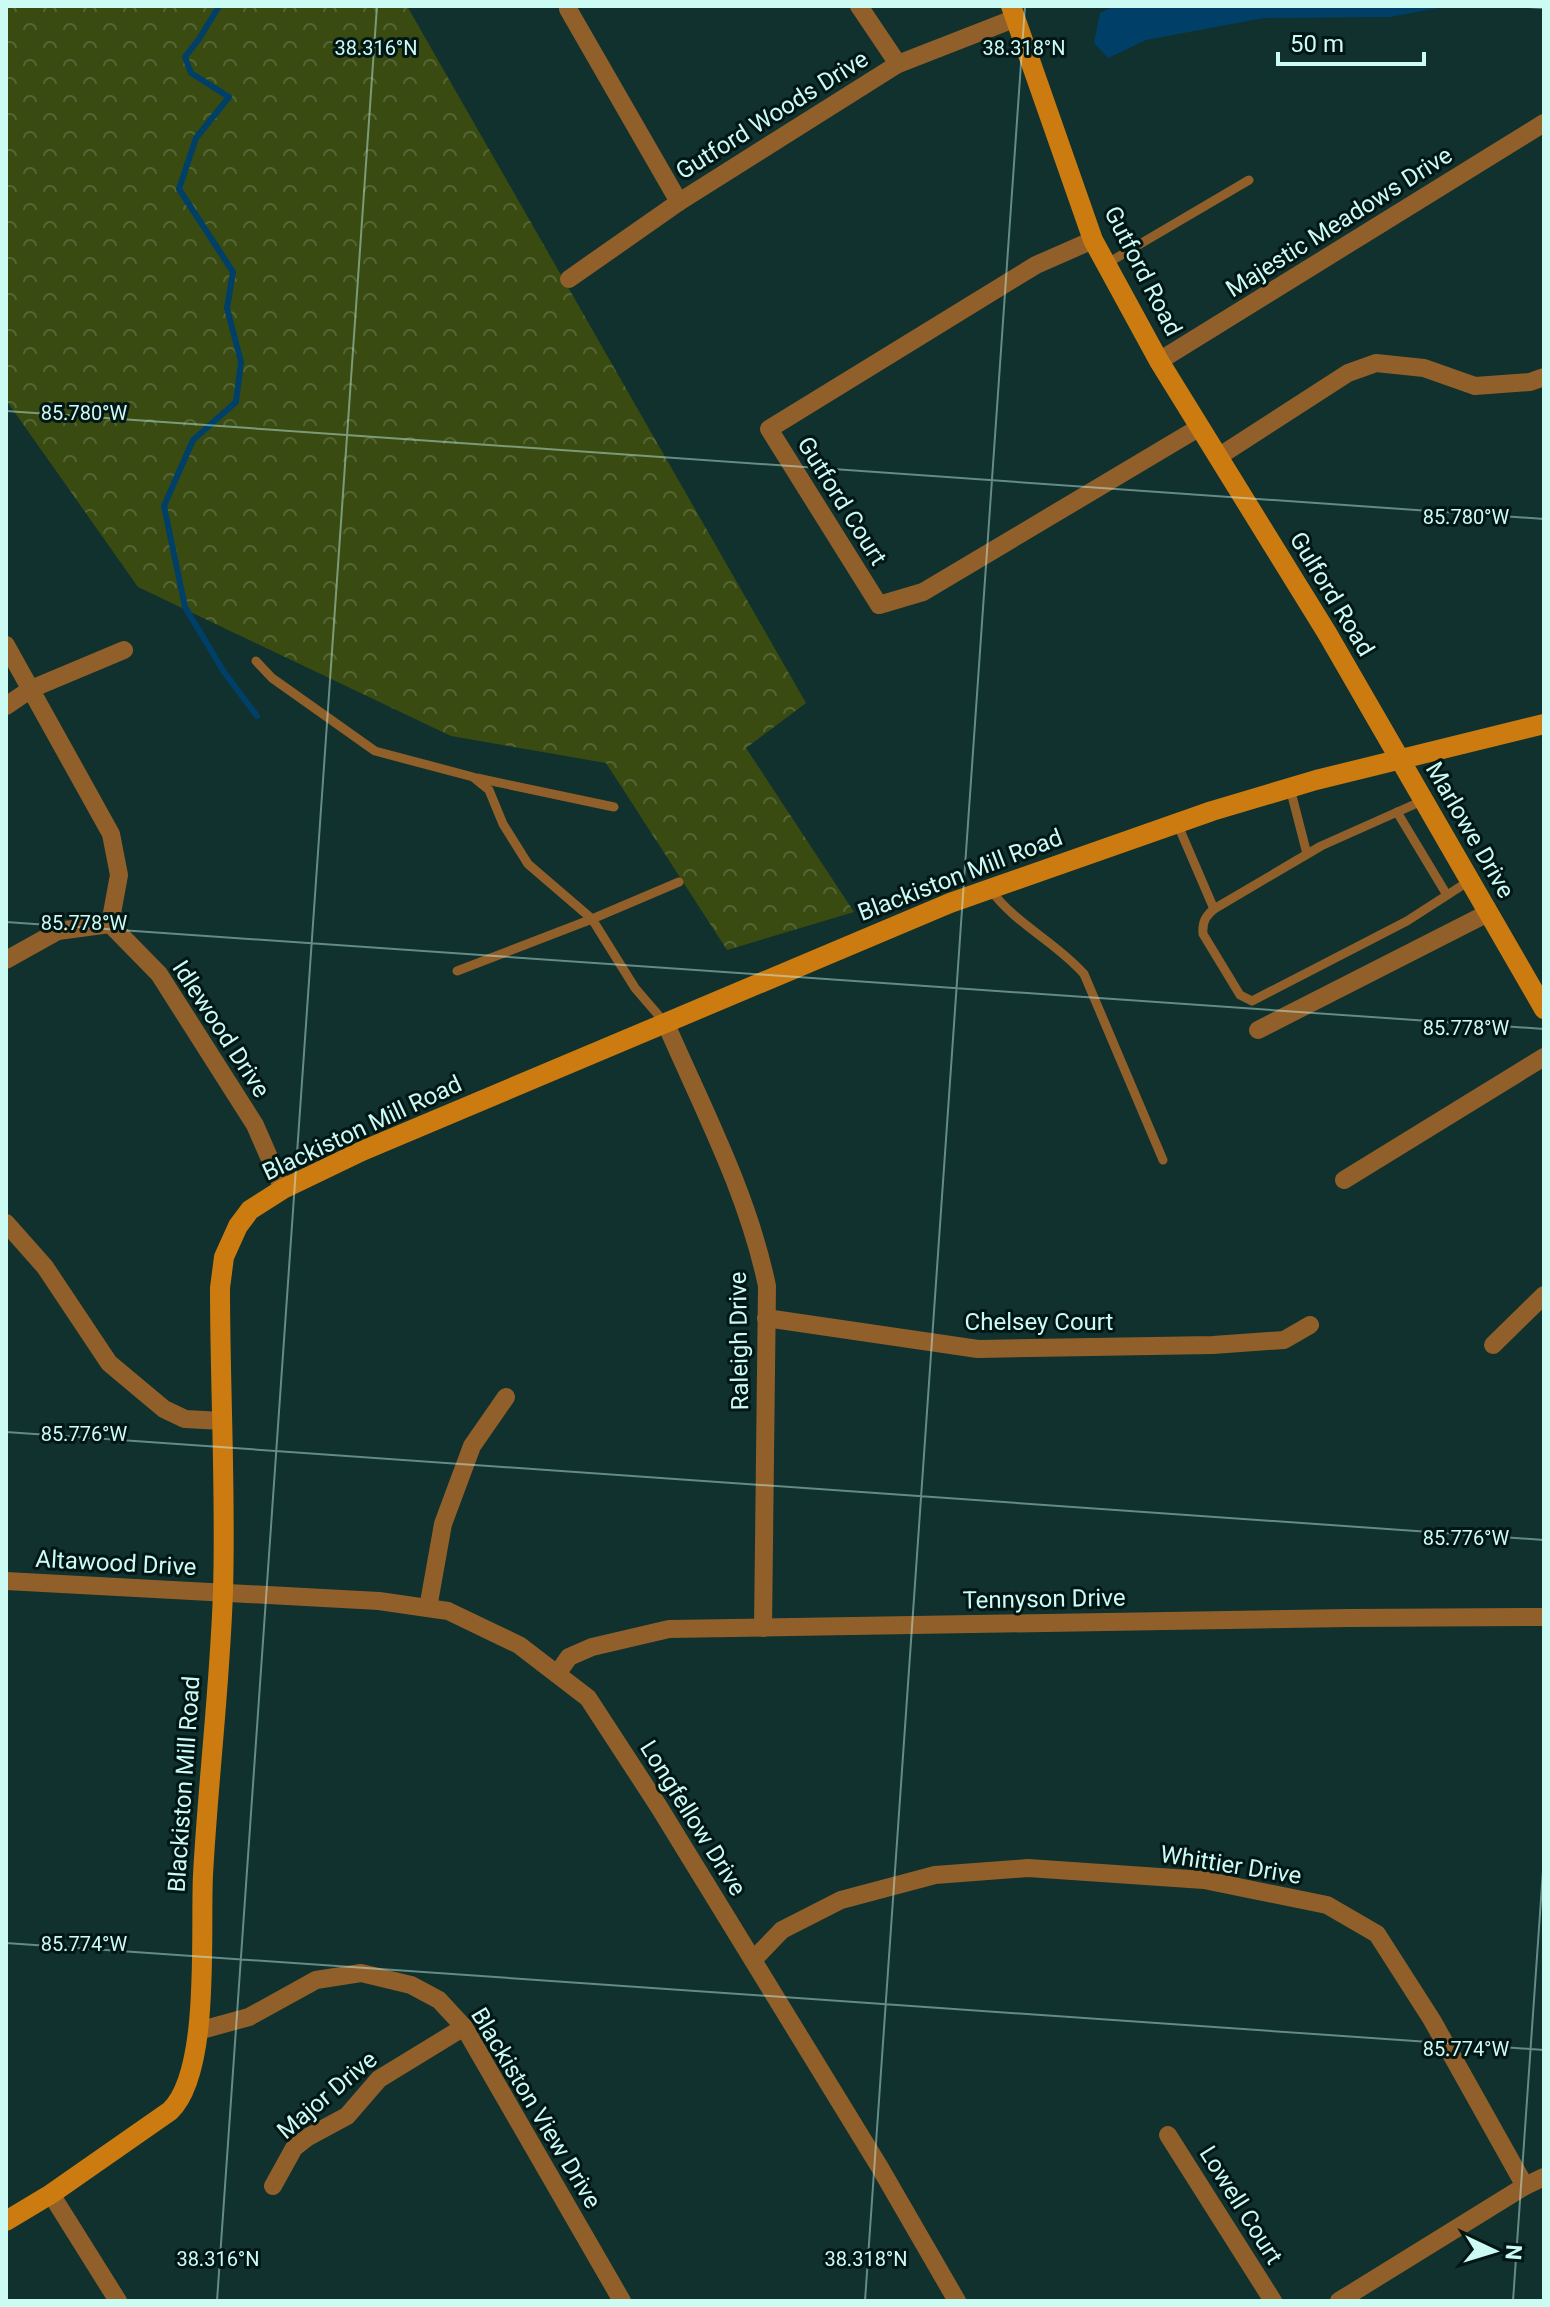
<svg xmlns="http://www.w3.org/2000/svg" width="1550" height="2307" viewBox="0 0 1550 2307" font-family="Roboto,sans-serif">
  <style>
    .forest { fill: url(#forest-crowns) }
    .water { fill: #004068 }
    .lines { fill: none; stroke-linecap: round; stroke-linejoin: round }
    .stream { stroke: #004068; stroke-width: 6 }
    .lane { stroke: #915f2a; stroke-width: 9 }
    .street { stroke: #915f2a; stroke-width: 18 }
    .secondary { stroke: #cb7b10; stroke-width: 20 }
    .ticks { fill: none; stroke: #ccfbf4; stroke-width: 2; stroke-opacity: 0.45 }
    .labels { text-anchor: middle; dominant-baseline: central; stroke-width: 6; stroke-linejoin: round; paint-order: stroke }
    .street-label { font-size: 24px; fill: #ccfbf4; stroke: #021715 }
    .ticks-label { font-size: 20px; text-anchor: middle; fill: #ccfbf4; stroke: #021715; stroke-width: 6; stroke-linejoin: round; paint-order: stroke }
  </style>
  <defs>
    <pattern id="forest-crowns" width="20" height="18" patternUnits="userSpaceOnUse" patternTransform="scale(2)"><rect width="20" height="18" fill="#394b11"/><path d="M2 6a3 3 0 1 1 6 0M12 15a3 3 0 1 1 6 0" fill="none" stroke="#546634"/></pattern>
  </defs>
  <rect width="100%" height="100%" fill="#10312d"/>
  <!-- forest -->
  <path class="forest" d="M 6,6 L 407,6 L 806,703 L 746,748 L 854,912 L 727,950 L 606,763 L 451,736 L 138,587 L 6,400 Z"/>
  <!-- water -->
  <path class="water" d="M 1115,6 L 1448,6 L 1390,17 L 1264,18 L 1146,40 L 1108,58 L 1094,43 L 1100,13 Z"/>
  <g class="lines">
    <!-- stream -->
    <path class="stream" d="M 219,6 L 199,39 L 185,57 L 191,73 L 229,97 L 196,138 L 179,189 L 233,272 L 227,308 L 241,362 L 236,402 L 193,440 L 164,506 L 185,607 L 224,672 L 257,716"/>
    <!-- lane -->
    <g class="lane">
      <path d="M 1106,264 L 1249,180"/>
      <path d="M 256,661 L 272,678 L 375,751 L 473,777 L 489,790 L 503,824 L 528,864 L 592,919 L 635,988 L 666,1024"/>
      <path d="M 477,778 L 614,807"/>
      <path d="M 1290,788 L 1307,854"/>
      <path d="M 1422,801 L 1321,846 L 1214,909 C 1206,916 1202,921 1203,934 L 1240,995 L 1252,1001 L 1407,921 L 1469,881"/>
      <path d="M 1397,812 L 1447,895"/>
      <path d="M 1177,823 L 1214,909"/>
      <path d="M 990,889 C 1015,924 1056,942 1084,974 L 1163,1160"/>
      <path d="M 457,971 L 592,919 L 679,882"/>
    </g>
    <!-- street -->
    <g class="street">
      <path d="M 859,6 L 898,64"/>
      <path d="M 568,9 L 679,202"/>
      <path d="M 1093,240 L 1036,265 L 769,429 L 879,605 L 923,592 L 1200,427"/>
      <path d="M 569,279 L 679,202 L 898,64 L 1016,18"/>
      <path d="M 1159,361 L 1544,123"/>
      <path d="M 1218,457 L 1348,373 L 1376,363 L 1424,368 L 1475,386 L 1530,382 L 1544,377"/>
      <path d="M 6,645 L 111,834 L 119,875 L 110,924 L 159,974 L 255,1125 L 283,1189"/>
      <path d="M 6,706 L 31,689 L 124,650"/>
      <path d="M 6,960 L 58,931 L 110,924"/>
      <path d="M 666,1024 C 703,1109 748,1194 767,1286 L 763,1628"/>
      <path d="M 1258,1030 L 1488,913"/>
      <path d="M 1344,1180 L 1544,1057"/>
      <path d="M 6,1223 L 45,1267 L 109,1363 L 164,1409 L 185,1419 L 222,1421"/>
      <path d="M 766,1318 L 978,1349 L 1213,1345 L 1284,1340 L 1310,1325"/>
      <path d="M 1493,1345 L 1544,1295"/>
      <path d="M 6,1581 L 379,1601 L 448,1611 L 519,1645 L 588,1698 L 659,1807 L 879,2166 L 957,2301"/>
      <path d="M 428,1608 L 443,1524 L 472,1446 L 506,1397"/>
      <path d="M 557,1674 L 569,1657 L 592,1647 L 669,1629 L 1349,1618 L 1544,1617"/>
      <path d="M 753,1960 L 782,1930 L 841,1900 L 935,1875 L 1028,1868 L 1204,1880 L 1327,1905 L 1377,1934 L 1432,2020 L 1525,2186"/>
      <path d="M 198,2031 L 249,2017 L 316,1980 L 361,1973 L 411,1985 L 439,2000 L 464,2027 L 622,2301"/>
      <path d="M 1168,2135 L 1273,2301"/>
      <path d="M 273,2186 L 294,2148 L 308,2137 L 347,2116 L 379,2079 L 464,2027"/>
      <path d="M 51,2194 L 118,2301"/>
      <path d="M 1339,2301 L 1525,2186 L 1544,2177"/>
    </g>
    <!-- secondary -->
    <g class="secondary">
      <path d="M 1011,6 L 1093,240 L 1159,361 L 1327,633 L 1544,1009"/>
      <path d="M 6,2221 L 51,2194 L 170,2111 C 211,2072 200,1932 203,1875 C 208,1781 220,1686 223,1591 C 226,1490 220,1389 220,1288 L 224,1257 L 238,1226 L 250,1210 L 283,1189 L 362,1151 L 950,903 L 1212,811 L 1316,780 L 1544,724"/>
    </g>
  </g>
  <!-- ticks -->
  <path class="ticks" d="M 1511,6 L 1544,8M 6,411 L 1544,519M 6,922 L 1544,1029M 6,1432 L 1544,1540M 6,1943 L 1544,2050M 217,2301 L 377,6M 865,2301 L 1025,6M 1513,2301 L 1544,1856"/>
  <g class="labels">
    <!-- street labels -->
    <g class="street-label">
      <text transform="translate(772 115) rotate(-32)">Gutford Woods Drive</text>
      <text transform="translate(1339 222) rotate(-32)">Majestic Meadows Drive</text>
      <text transform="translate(1143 271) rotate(63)">Gutford Road</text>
      <text transform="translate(842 501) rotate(58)">Gutford Court</text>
      <text transform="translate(1332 594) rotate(59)">Gulford Road</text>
      <text transform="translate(1470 830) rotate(60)">Marlowe Drive</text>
      <text transform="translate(960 875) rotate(-21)">Blackiston Mill Road</text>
      <text transform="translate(221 1029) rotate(57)">Idlewood Drive</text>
      <text transform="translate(362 1128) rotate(-25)">Blackiston Mill Road</text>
      <text x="1039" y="1322">Chelsey Court</text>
      <text transform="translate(739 1341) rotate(-91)">Raleigh Drive</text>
      <text transform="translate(116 1563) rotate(3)">Altawood Drive</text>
      <text transform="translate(1044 1599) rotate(-1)">Tennyson Drive</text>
      <text transform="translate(184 1784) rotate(-86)">Blackiston Mill Road</text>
      <text transform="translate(693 1818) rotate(58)">Longfellow Drive</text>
      <text transform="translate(1231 1865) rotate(9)">Whittier Drive</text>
      <text transform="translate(327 2095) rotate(-40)">Major Drive</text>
      <text transform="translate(536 2108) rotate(59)">Blackiston View Drive</text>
      <text transform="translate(1241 2205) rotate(58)">Lowell Court</text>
    </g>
  </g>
  <g class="ticks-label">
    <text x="376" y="55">38.316°N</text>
    <text x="1024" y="55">38.318°N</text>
    <text x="84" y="420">85.780°W</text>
    <text x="1466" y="524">85.780°W</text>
    <text x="84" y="930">85.778°W</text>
    <text x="1466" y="1035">85.778°W</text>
    <text x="84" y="1441">85.776°W</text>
    <text x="1466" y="1545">85.776°W</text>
    <text x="84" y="1951">85.774°W</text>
    <text x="1466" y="2056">85.774°W</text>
    <text x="218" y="2266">38.316°N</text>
    <text x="866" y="2266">38.318°N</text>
  </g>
  <!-- border -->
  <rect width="1550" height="2307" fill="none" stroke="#ccfbf4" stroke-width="16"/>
  <!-- north arrow -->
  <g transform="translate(1494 2251) rotate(94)" stroke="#021715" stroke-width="6" paint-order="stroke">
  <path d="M0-6L14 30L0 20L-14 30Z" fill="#ccfbf4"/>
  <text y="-12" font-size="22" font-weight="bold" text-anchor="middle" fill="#ccfbf4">N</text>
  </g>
  <!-- scale -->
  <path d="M1278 52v12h146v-12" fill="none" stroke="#ccfbf4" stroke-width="4"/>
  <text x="1290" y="52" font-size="24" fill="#ccfbf4" stroke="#021715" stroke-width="6" paint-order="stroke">50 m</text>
</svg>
